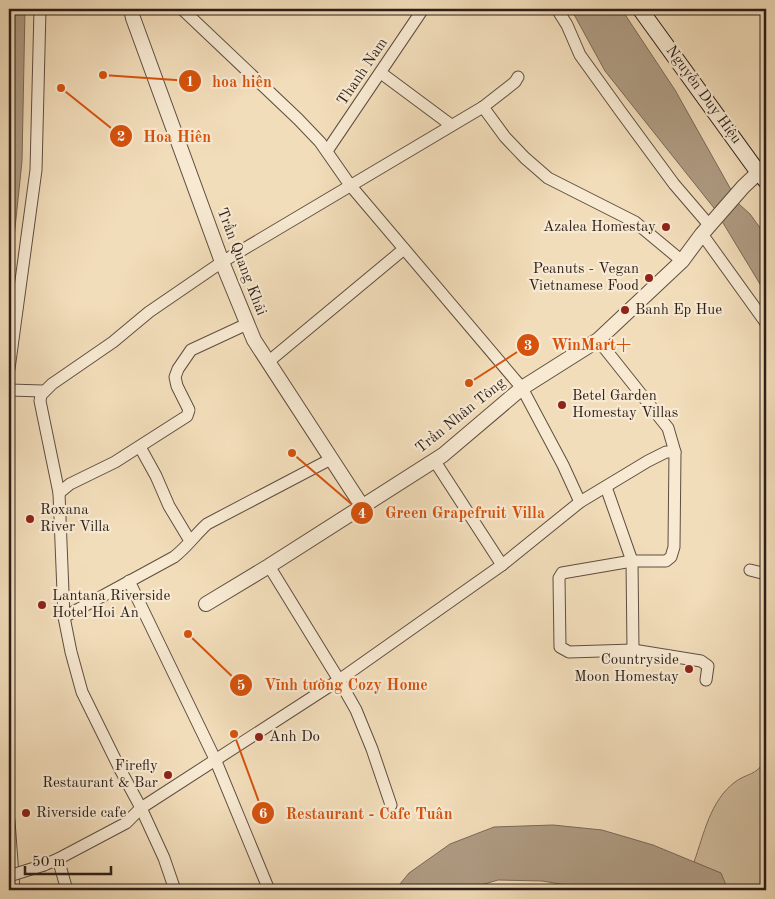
<svg xmlns="http://www.w3.org/2000/svg" width="775" height="899" viewBox="0 0 775 899" font-family="'Old Standard TT',serif">
  <style>
    .green { fill: #d0bd9e; stroke: #7e6e5a }
    .water { fill: #af9c83; stroke: #7b6a58 }
    .lines { fill: none; stroke-linecap: round; stroke-linejoin: round }
    .minor-casing { stroke: #5e4e40; stroke-width: 13 }
    .tertiary-casing { stroke: #5e4e40; stroke-width: 16 }
    .secondary-casing { stroke: #2c1e17; stroke-width: 17 }
    .minor { stroke: #f7e9d2; stroke-width: 11 }
    .tertiary { stroke: #f7e9d2; stroke-width: 14 }
    .secondary { stroke: #f7e9d2; stroke-width: 15 }
    .minor-bridge-casing { stroke: #5e4e40; stroke-width: 13; stroke-linecap: butt }
    .minor-bridge { stroke: #f7e9d2; stroke-width: 11 }
    .poi-dot { fill: #8f2418; stroke: #f7e9d2; stroke-width: 2 }
    .labels { text-anchor: middle; dominant-baseline: central; stroke-width: 4.5; stroke-linejoin: round; paint-order: stroke }
    .street-label { font-size: 15px; fill: #2c1e17; stroke: #f7e9d2 }
    .poi-label { font-size: 15px; fill: #2c1e17; stroke: #f7e9d2; text-anchor: start }
    .leader { fill: none; stroke: #d5530d; stroke-width: 2 }
    .callout-dot { fill: #d5530d; stroke: #f7e9d2; stroke-width: 2 }
    .mark-label { font-size: 15px; text-anchor: middle; font-weight: bold; fill: #fff }
    .callout-label { font-size: 16px; text-anchor: middle; font-weight: bold; fill: #d5530d; stroke: #f7e9d2; stroke-width: 4.5; stroke-linejoin: round; paint-order: stroke }
  </style>
  <rect width="100%" height="100%" fill="#f2ddba"/>
  <filter id="stains"><feTurbulence type="fractalNoise" baseFrequency=".004" numOctaves="4"/><feColorMatrix values="0 0 0 0 .2 0 0 0 0 .09 0 0 0 0 .02 0 0 0 .5 -.17"/></filter>
  <radialGradient id="worn" r=".72"><stop offset=".6" stop-color="#630" stop-opacity="0"/><stop offset="1" stop-color="#630" stop-opacity=".3"/></radialGradient>
  <!-- green -->
  <path class="green" d="M 766,760 L 766,890 L 728,890 L 720,873 L 694,862 C 704,834 710,801 735,782 C 749,772 754,777 766,760 Z"/>
  <!-- water -->
  <g class="water">
    <path d="M 9,9 L 25,9 L 22,161 L 9,286 Z"/>
    <path d="M 571,9 L 622,10 L 675,90 L 739,204 L 750,214 L 766,236 L 766,294 L 714,208 L 605,71 Z"/>
    <path d="M 553,825 L 602,830 L 653,845 L 721,873 L 728,890 L 596,890 L 542,881 L 498,880 L 464,890 L 395,890 L 409,873 L 450,844 L 494,827 Z"/>
  </g>
  <g class="lines">
    <defs>
      <g id="minor">
        <path d="M 182,9 L 298,119 L 320,142 L 350,185 L 522,388 L 563,465 L 580,502"/>
        <path d="M 557,9 L 567,25 L 580,55 L 621,112 L 674,184 L 710,226"/>
        <path d="M 381,73 L 451,125"/>
        <path d="M 483,107 L 505,137 L 525,158 L 548,178 L 635,222 L 682,261"/>
        <path d="M 327,151 L 423,9"/>
        <path d="M 702,234 L 766,323"/>
        <path d="M 598,340 L 668,428 L 675,452 L 674,547 L 671,557 L 666,561 L 632,561 L 562,573 L 559,578 L 560,647 L 569,652 L 633,650 L 701,661 L 708,666 L 706,680"/>
        <path d="M 268,362 L 404,249"/>
        <path d="M 9,369 L 36,170 L 40,9"/>
        <path d="M 9,390 L 43,391"/>
        <path d="M 140,447 L 156,476 L 169,506 L 190,541"/>
        <path d="M 434,460 L 502,565"/>
        <path d="M 606,487 L 632,561 L 633,650"/>
        <path d="M 59,493 L 70,484 L 115,462 L 187,416 L 189,410 L 177,386 L 175,377 L 178,369 L 191,350 L 247,324"/>
        <path d="M 750,570 L 766,574"/>
        <path d="M 129,581 L 215,759 L 269,890"/>
        <path d="M 64,617 L 174,557 C 186,548 195,535 207,524 L 331,459"/>
        <path d="M 391,805 L 372,749 L 356,710 L 339,680 L 502,565 L 580,502 L 648,461 L 666,452 L 675,452"/>
        <path d="M 9,821 L 14,890"/>
        <path d="M 58,859 L 67,890"/>
        <path d="M 44,865 L 58,859 L 126,823 L 141,808 L 339,680 L 269,566"/>
        <path d="M 175,890 L 164,858 L 141,808 L 121,771 L 82,692 L 71,652 L 64,617 L 59,493 L 40,401 L 41,395 L 52,384 L 113,342 L 149,312 L 222,262 L 483,107 L 515,82 L 518,77"/>
      </g>
      <g id="tertiary">
        <path d="M 131,9 L 133,18 L 222,262 L 254,340 L 362,506"/>
        <path d="M 206,604 L 269,566 L 443,455 L 522,388 L 598,340 L 682,261 L 702,234 L 743,187 L 766,165"/>
      </g>
      <path id="secondary" d="M 640,9 L 758,172 L 766,181"/>
    </defs>
    <!-- minor casing -->
    <use href="#minor" class="minor-casing"/>
    <!-- tertiary casing -->
    <use href="#tertiary" class="tertiary-casing"/>
    <!-- secondary casing -->
    <use href="#secondary" class="secondary-casing"/>
    <!-- minor -->
    <use href="#minor" class="minor"/>
    <!-- tertiary -->
    <use href="#tertiary" class="tertiary"/>
    <!-- secondary -->
    <use href="#secondary" class="secondary"/>
    <defs>
      <path id="minor-bridge" d="M 9,876 L 44,865"/>
    </defs>
    <!-- minor-bridge casing -->
    <use href="#minor-bridge" class="minor-bridge-casing"/>
    <!-- minor-bridge -->
    <use href="#minor-bridge" class="minor-bridge"/>
  </g>
  <!-- markers -->
  <g class="poi-dot">
    <circle cx="666" cy="227" r="5"/>
    <circle cx="649" cy="278" r="5"/>
    <circle cx="625" cy="310" r="5"/>
    <circle cx="562" cy="405" r="5"/>
    <circle cx="30" cy="519" r="5"/>
    <circle cx="42" cy="605" r="5"/>
    <circle cx="689" cy="669" r="5"/>
    <circle cx="259" cy="737" r="5"/>
    <circle cx="168" cy="775" r="5"/>
    <circle cx="26" cy="813" r="5"/>
  </g>
  <g class="labels">
    <!-- street labels -->
    <g class="street-label">
      <text transform="translate(363 72) rotate(-56)">Thanh Nam</text>
      <text transform="translate(703 95) rotate(54)">Nguyễn Duy Hiệu</text>
      <text transform="translate(241 262) rotate(69)">Trần Quang Khải</text>
      <text transform="translate(461 416) rotate(-39)">Trần Nhân Tông</text>
    </g>
    <!-- poi labels -->
    <g class="poi-label">
      <text x="656" y="227" text-anchor="end">Azalea Homestay</text>
      <text x="639" y="269" text-anchor="end">Peanuts - Vegan<tspan x="639" dy="17">Vietnamese Food</tspan></text>
      <text x="635" y="310">Banh Ep Hue</text>
      <text x="572" y="396">Betel Garden<tspan x="572" dy="17">Homestay Villas</tspan></text>
      <text x="40" y="510">Roxana<tspan x="40" dy="17">River Villa</tspan></text>
      <text x="52" y="596">Lantana Riverside<tspan x="52" dy="17">Hotel Hoi An</tspan></text>
      <text x="679" y="660" text-anchor="end">Countryside<tspan x="679" dy="17">Moon Homestay</tspan></text>
      <text x="269" y="737">Anh Do</text>
      <text x="158" y="766" text-anchor="end">Firefly<tspan x="158" dy="17">Restaurant &amp; Bar</tspan></text>
      <text x="36" y="813">Riverside cafe</text>
    </g>
  </g>
  <!-- callouts -->
  <path class="leader" d="M103 75L190 81M61 88L121 136M469 383L528 345M292 453L362 513M188 634L241 685M234 734L263 813"/>
  <g class="callout-dot">
    <circle cx="103" cy="75" r="5"/>
    <circle cx="61" cy="88" r="5"/>
    <circle cx="469" cy="383" r="5"/>
    <circle cx="292" cy="453" r="5"/>
    <circle cx="188" cy="634" r="5"/>
    <circle cx="234" cy="734" r="5"/>
    <circle cx="190" cy="81" r="12"/>
    <circle cx="121" cy="136" r="12"/>
    <circle cx="528" cy="345" r="12"/>
    <circle cx="362" cy="513" r="12"/>
    <circle cx="241" cy="685" r="12"/>
    <circle cx="263" cy="813" r="12"/>
  </g>
  <g class="mark-label">
    <text x="190" y="86">1</text>
    <text x="121" y="141">2</text>
    <text x="528" y="350">3</text>
    <text x="362" y="518">4</text>
    <text x="241" y="690">5</text>
    <text x="263" y="818">6</text>
  </g>
  <g class="callout-label">
    <text x="242" y="87">hoa hiên</text>
    <text x="177" y="142">Hoa Hiên</text>
    <text x="591" y="350">WinMart+</text>
    <text x="465" y="518">Green Grapefruit Villa</text>
    <text x="346" y="690">Vĩnh tường Cozy Home</text>
    <text x="369" y="819">Restaurant - Cafe Tuân</text>
  </g>
  <!-- margin -->
  <rect width="775" height="899" fill="none" stroke="#f2ddba" stroke-width="30"/>
  <rect x="10" y="10" width="755" height="879" fill="none" stroke="#2c1e17" stroke-width="2.5"/>
  <rect x="15" y="15" width="745" height="869" fill="none" stroke="#2c1e17"/>
  <!-- scale -->
  <path d="M25 866v8h86v-8" fill="none" stroke="#2c1e17" stroke-width="2.5"/>
  <text x="32" y="866" font-size="15" fill="#2c1e17" stroke="#f7e9d2" stroke-width="4" paint-order="stroke">50 m</text>
  <rect width="100%" height="100%" filter="url(#stains)"/>
  <rect width="100%" height="100%" fill="url(#worn)"/>
</svg>
